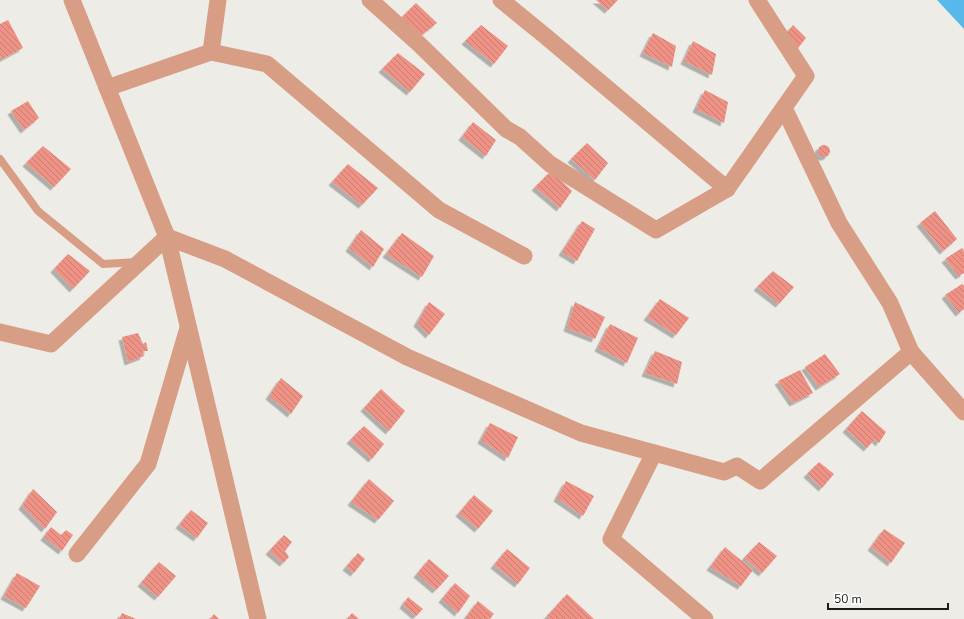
<svg xmlns="http://www.w3.org/2000/svg" width="964" height="619" viewBox="0 0 964 619" font-family="'Nunito Sans',sans-serif">
  <style>
    .water { fill: #59b8ea }
    .building { fill: url(#building-back-hatch); filter: url(#shadow) }
    .lines { fill: none; stroke-linecap: round; stroke-linejoin: round }
    .service { stroke: #d89d85; stroke-width: 8 }
    .minor { stroke: #d89d85; stroke-width: 17 }
  </style>
  <defs>
    <pattern id="building-back-hatch" width="6" height="6" patternUnits="userSpaceOnUse"><rect width="6" height="6" fill="#ef9286"/><path d="M-1 5l2 2M0 0l6 6M5-1l2 2" fill="none" stroke="#cc7d73"/></pattern>
    <filter id="shadow"><feDropShadow dx="-3.5" dy="3.5" stdDeviation="0" flood-color="#0004"/></filter>
  </defs>
  <rect width="100%" height="100%" fill="#eeece6"/>
  <!-- water -->
  <path class="water" d="M 937,0 L 964,0 L 964,29 Z"/>
  <!-- building -->
  <g class="building">
    <path d="M 596,0 L 618,0 L 608,10 Z"/>
    <path d="M 416,3 L 437,23 L 419,37 L 400,19 Z"/>
    <path d="M 8,20 L 23,48 L 2,59 L 0,55 L 0,24 Z"/>
    <path d="M 481,25 L 508,46 L 494,64 L 465,41 Z"/>
    <path d="M 793,25 L 806,38 L 798,48 L 784,36 Z"/>
    <path d="M 653,33 L 676,46 L 672,67 L 643,53 Z"/>
    <path d="M 693,41 L 716,54 L 712,75 L 684,61 Z"/>
    <path d="M 398,53 L 425,74 L 410,92 L 382,69 Z"/>
    <path d="M 705,90 L 728,102 L 724,123 L 696,109 Z"/>
    <path d="M 28,101 L 39,118 L 24,130 L 11,111 Z"/>
    <path d="M 473,122 L 496,140 L 486,156 L 462,137 Z"/>
    <path d="M 587,143 L 608,163 L 595,180 L 571,159 Z"/>
    <circle cx="824" cy="151" r="6"/>
    <path d="M 43,146 L 71,169 L 54,187 L 26,163 Z"/>
    <path d="M 348,164 L 378,188 L 362,205 L 332,182 Z"/>
    <path d="M 551,171 L 572,191 L 560,208 L 535,187 Z"/>
    <path d="M 935,211 L 957,239 L 943,251 L 920,223 Z"/>
    <path d="M 582,221 L 595,229 L 577,261 L 562,252 Z"/>
    <path d="M 361,230 L 384,249 L 373,267 L 349,248 Z"/>
    <path d="M 402,233 L 434,256 L 422,277 L 386,254 Z"/>
    <path d="M 962,248 L 964,251 L 964,273 L 959,276 L 945,259 Z"/>
    <path d="M 68,254 L 90,271 L 73,289 L 54,269 Z"/>
    <path d="M 773,271 L 794,287 L 779,304 L 757,287 Z"/>
    <path d="M 962,284 L 964,286 L 964,309 L 959,313 L 945,295 Z"/>
    <path d="M 660,299 L 689,318 L 676,335 L 647,317 Z"/>
    <path d="M 429,302 L 445,314 L 429,335 L 417,323 Z"/>
    <path d="M 575,302 L 605,317 L 595,339 L 567,328 Z"/>
    <path d="M 610,324 L 638,338 L 627,363 L 598,348 Z"/>
    <path d="M 138,333 L 143,344 L 146,342 L 148,351 L 142,351 L 144,356 L 128,362 L 122,337 Z"/>
    <path d="M 655,351 L 682,362 L 677,384 L 645,373 Z"/>
    <path d="M 825,354 L 840,374 L 819,387 L 805,367 Z"/>
    <path d="M 800,370 L 813,393 L 793,403 L 778,381 Z"/>
    <path d="M 281,378 L 303,396 L 291,414 L 269,396 Z"/>
    <path d="M 381,389 L 405,411 L 389,431 L 364,408 Z"/>
    <path d="M 862,411 L 886,432 L 879,443 L 875,439 L 867,448 L 846,429 Z"/>
    <path d="M 490,423 L 518,437 L 508,458 L 481,440 Z"/>
    <path d="M 364,426 L 384,444 L 372,459 L 350,440 Z"/>
    <path d="M 819,462 L 834,474 L 822,488 L 807,474 Z"/>
    <path d="M 369,479 L 394,501 L 378,520 L 351,502 Z"/>
    <path d="M 566,481 L 594,496 L 583,516 L 557,498 Z"/>
    <path d="M 33,489 L 57,512 L 45,529 L 22,506 Z"/>
    <path d="M 474,495 L 493,511 L 478,529 L 459,513 Z"/>
    <path d="M 191,510 L 208,523 L 197,538 L 179,525 Z"/>
    <path d="M 51,527 L 61,535 L 66,530 L 73,535 L 62,551 L 44,537 Z"/>
    <path d="M 884,529 L 905,543 L 891,563 L 871,547 Z"/>
    <path d="M 284,535 L 292,542 L 285,551 L 289,557 L 283,563 L 269,551 Z"/>
    <path d="M 759,542 L 777,556 L 762,573 L 744,558 Z"/>
    <path d="M 725,547 L 753,570 L 741,586 L 710,567 Z"/>
    <path d="M 507,549 L 530,568 L 518,584 L 494,565 Z"/>
    <path d="M 358,553 L 365,559 L 354,573 L 346,567 Z"/>
    <path d="M 429,559 L 449,576 L 436,590 L 417,574 Z"/>
    <path d="M 159,562 L 176,576 L 158,597 L 141,583 Z"/>
    <path d="M 17,573 L 40,586 L 26,608 L 4,596 Z"/>
    <path d="M 455,583 L 470,596 L 458,613 L 442,599 Z"/>
    <path d="M 567,594 L 594,619 L 550,619 L 547,616 Z"/>
    <path d="M 408,597 L 423,609 L 416,616 L 403,605 Z"/>
    <path d="M 478,601 L 494,614 L 490,619 L 468,619 L 466,617 Z"/>
    <path d="M 122,613 L 136,619 L 119,619 Z"/>
    <path d="M 352,613 L 359,619 L 347,619 Z"/>
    <path d="M 214,614 L 219,619 L 210,619 Z"/>
  </g>
  <g class="lines">
    <!-- service -->
    <path class="service" d="M 0,159 L 38,211 L 103,264 L 138,262"/>
    <!-- minor -->
    <g class="minor">
      <path d="M 72,0 L 167,237 L 258,619"/>
      <path d="M 370,0 L 419,44 L 506,129 L 520,137 L 550,164 L 656,230 L 727,189 L 806,76 L 757,0"/>
      <path d="M 501,0 L 544,35 L 727,189"/>
      <path d="M 211,52 L 267,64 L 439,210 L 524,256"/>
      <path d="M 107,88 L 211,52 L 218,0"/>
      <path d="M 784,108 L 839,223 L 890,303 L 911,352 L 964,412"/>
      <path d="M 0,332 L 51,344 L 167,237 L 225,259 L 407,357 L 581,433 L 724,472 L 737,466 L 760,481 L 911,352"/>
      <path d="M 654,453 L 611,539 L 705,619"/>
      <path d="M 77,554 L 148,464 L 188,328"/>
    </g>
  </g>
  <!-- scale -->
  <path d="M828 603v6h120v-6" fill="none" stroke="#1c1b19" stroke-width="2"/>
  <text x="834" y="603" font-size="12" fill="#1c1b19" stroke="#ffffff" stroke-width="3" paint-order="stroke">50 m</text>
</svg>
